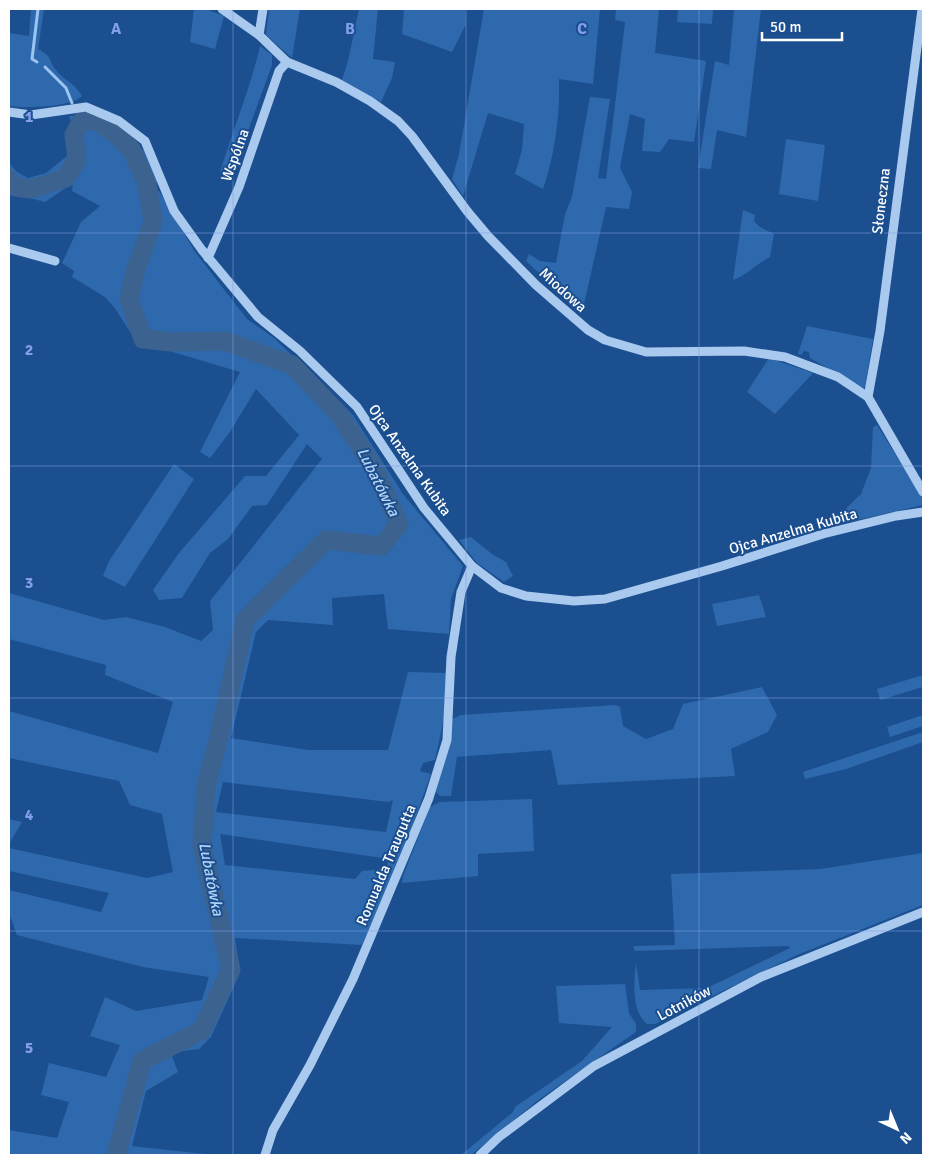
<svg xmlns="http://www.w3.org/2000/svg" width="932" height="1164" viewBox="0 0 932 1164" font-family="Signika,sans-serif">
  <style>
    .green { fill: #2e69ad; fill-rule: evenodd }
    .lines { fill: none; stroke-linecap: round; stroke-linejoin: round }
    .stream { stroke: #9cc4f0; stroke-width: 3 }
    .river { stroke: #3c6290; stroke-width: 19 }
    .minor { stroke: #a9c9ee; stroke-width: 9 }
    .grid { fill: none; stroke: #839eea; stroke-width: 1; stroke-opacity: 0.55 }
    .labels { text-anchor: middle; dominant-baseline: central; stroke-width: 4; stroke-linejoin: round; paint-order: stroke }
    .street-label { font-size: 15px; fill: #fff; stroke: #1b4f8f }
    .water-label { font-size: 16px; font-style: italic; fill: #b5d3f5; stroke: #1b4f8f }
    .grid-label { font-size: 16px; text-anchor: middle; font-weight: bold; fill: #839eea; stroke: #1b4f8f; stroke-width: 4; stroke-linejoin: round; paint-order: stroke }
  </style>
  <rect width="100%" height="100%" fill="#1b4f8f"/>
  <!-- green -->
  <g class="green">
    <path d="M 31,9 L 44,9 L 38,49 C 54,58 47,58 56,70 C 63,80 74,82 82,96 C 69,108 27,108 9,106 L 9,33 L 29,36 Z"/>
    <path d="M 194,9 L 206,9 L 224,16 L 215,49 L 190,42 Z"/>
    <path d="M 269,9 L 300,9 L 292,58 L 266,35 Z"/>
    <path d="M 359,9 L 378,9 L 373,59 L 395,62 L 392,78 L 381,102 L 342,80 L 348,61 Z"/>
    <path d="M 404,9 L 465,9 L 466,24 L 452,52 L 402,34 Z"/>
    <path d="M 484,9 L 600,9 L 593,84 L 559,79 C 560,115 555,155 543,189 L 515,174 L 522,150 L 524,124 L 488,113 L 463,196 L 452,179 L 459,154 Z"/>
    <path d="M 616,9 L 659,9 L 655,53 L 706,61 L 694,142 L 669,139 L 660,152 L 642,151 L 645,119 L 630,114 L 620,168 L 632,192 L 629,209 L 606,207 L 582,313 L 526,261 L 529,254 L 540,261 L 556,263 L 565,214 L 572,197 L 590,97 L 610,99 L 598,178 L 606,179 L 625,22 L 615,20 Z"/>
    <path d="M 678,9 L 713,9 L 712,24 L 677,22 Z"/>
    <path d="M 734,9 L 761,9 L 746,137 L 717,130 L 711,169 L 698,168 L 715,61 L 729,65 Z"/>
    <path d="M 260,46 L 272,55 L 272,65 L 231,178 L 220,172 C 233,130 250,89 260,46 Z"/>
    <path d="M 69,116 L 92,116 L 120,128 L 145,152 L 158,182 L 144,186 L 145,195 L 159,191 L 195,252 L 247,319 L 274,338 L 353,415 L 403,494 L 463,566 L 451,599 L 449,634 L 388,629 L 384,594 L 332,598 L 333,625 L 268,620 L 256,632 L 231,738 L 308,750 L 388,750 L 408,672 L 446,673 L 446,709 L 435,760 L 423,763 L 420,771 L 431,774 L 402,855 L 362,945 L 235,938 L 240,973 L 211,1037 L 199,1049 L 177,1052 L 172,1056 L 178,1072 L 146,1091 L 132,1146 L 214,1155 L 9,1155 L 9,1130 L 57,1138 L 69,1102 L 41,1095 L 49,1063 L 106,1077 L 120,1045 L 90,1036 L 105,997 L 136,1011 L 202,1000 L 209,977 L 143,967 L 17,935 L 9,913 L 9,890 L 101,912 L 109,893 L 9,871 L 9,848 L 147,878 L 173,872 L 162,814 L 130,805 L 119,781 L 9,758 L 9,711 L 158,753 L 173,702 L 105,675 L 106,665 L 9,639 L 9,593 L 104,620 L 126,617 L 165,627 L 201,641 L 213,630 L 210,601 L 322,459 L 307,444 L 267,505 L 252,506 L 228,539 L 210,553 L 182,598 L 159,600 L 153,590 L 179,553 L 245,476 L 266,476 L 299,435 L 256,389 L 230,432 L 210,458 L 200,452 L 240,372 L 136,341 L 114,307 L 105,297 L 72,277 L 74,271 L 62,263 L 81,222 L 100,206 L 72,191 L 73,183 L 45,202 L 9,193 L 9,163 L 17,172 L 28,178 L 46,173 L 67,156 L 73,126 ZM 223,782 L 388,802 L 393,800 L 386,832 L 216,812 ZM 220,834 L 389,859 L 386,869 L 362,871 L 355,879 L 225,865 Z"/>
    <path d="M 786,139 L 825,145 L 818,201 L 779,194 Z"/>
    <path d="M 743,210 L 755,215 L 754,221 L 760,227 L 774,234 L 770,257 C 756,264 747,275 733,280 Z"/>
    <path d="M 807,326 L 873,339 L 865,387 L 862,388 L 810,358 L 809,352 L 804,351 L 801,355 L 798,354 Z"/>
    <path d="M 769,358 L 813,373 L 775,414 L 747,392 Z"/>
    <path d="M 877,425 L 923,498 L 923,505 L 835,525 L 831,523 L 861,494 L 871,468 L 873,427 Z"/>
    <path d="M 174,464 L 194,479 L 125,587 L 103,576 L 109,561 Z"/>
    <path d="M 471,537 L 492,554 L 506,562 L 513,576 L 504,582 L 477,563 L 459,540 Z"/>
    <path d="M 759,595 L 766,617 L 717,626 L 712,604 Z"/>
    <path d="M 923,675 L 923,687 L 880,700 L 877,689 Z"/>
    <path d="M 762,687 L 777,715 L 768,732 L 731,749 L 735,776 L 558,785 L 551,750 L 457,757 L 451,796 L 440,796 L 436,792 L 452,719 L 461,715 L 615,705 L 620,707 L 623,726 L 646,739 L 673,729 L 683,704 Z"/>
    <path d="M 923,715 L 923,726 L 890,737 L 887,727 Z"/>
    <path d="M 923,732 L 923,742 L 846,769 L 805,779 L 803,772 Z"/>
    <path d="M 532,799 L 534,851 L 478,854 L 478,876 L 402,883 L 403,876 L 430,807 L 440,802 Z"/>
    <path d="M 9,819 L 22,822 L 9,844 Z"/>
    <path d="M 923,853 L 923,905 L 797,955 L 655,1024 L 647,1024 C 631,1011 634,982 636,963 L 640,990 L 707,988 L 790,948 L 788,946 L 635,951 L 633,946 L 675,945 L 671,874 L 820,869 Z"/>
    <path d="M 625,984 L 629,1013 L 636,1024 L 636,1032 L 541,1098 L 471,1155 L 461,1155 L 513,1112 L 515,1107 L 582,1061 L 612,1027 L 559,1023 L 556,986 Z"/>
  </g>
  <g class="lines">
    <!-- stream -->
    <g class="stream">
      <path d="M 37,62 L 32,59 L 38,9"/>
      <path d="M 45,67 L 66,88 L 72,103"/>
      <path d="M 78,116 L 81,122"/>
    </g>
    <!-- river -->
    <path class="river" d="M 9,179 L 15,187 L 31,189 L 66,178 L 77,159 L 74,135 L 81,122 L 95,120 L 116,134 L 131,149 L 147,183 L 153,222 L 136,269 L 129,299 L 143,339 L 172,342 L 225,341 L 292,365 L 339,414 L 376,472 L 399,524 L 382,546 L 326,540 L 245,620 L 218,741 L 206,785 L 202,846 L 231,969 L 202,1030 L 142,1061 L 116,1155"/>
    <!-- minor -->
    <g class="minor">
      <path d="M 222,9 L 259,35 L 287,62 L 336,82 L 370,101 L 398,121 L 412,136 L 467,211 L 488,236 L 536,285 L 588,330 L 605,340 L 646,352 L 744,351 L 785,357 L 838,377 L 868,397 L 923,492"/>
      <path d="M 259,35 L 263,9"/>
      <path d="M 9,112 L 31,115 L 86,107 L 119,121 L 145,141 L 174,211 L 202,250 L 258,317 L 300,351 L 357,407 L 424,508 L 472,566 L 501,588 L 526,596 L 574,601 L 605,599 L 722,566 L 823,534 L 896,516 L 923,512"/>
      <path d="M 9,248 L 55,261"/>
      <path d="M 208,258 L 239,187 L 279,71 L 287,62"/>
      <path d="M 868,397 L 880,331 L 922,9"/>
      <path d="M 265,1155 L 273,1130 L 310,1065 L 353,979 L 429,798 L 447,740 L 451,657 L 461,592 L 472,566"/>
      <path d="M 480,1155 L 499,1137 L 594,1066 L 761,977 L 923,912"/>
    </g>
  </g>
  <!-- grid -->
  <path class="grid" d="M 233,9 L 233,1155M 466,9 L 466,1155M 699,9 L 699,1155M 9,233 L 923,233M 9,466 L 923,466M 9,698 L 923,698M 9,931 L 923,931"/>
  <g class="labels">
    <!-- street labels -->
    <g class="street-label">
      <text transform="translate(235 155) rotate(-70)">Wspólna</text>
      <text transform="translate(881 201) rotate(-83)">Słoneczna</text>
      <text transform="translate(563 290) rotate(42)">Miodowa</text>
      <text transform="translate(410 460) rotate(55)">Ojca Anzelma Kubita</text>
      <text transform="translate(793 531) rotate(-16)">Ojca Anzelma Kubita</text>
      <text transform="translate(386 865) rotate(-67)">Romualda Traugutta</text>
      <text transform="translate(684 1003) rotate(-28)">Lotników</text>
    </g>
    <!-- water labels -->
    <g class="water-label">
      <text transform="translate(378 482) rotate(63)">Lubatówka</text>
      <text transform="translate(211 879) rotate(79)">Lubatówka</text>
    </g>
  </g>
  <g class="grid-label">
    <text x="116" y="34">A</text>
    <text x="350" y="34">B</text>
    <text x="582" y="34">C</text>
    <text x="29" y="122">1</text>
    <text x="29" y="355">2</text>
    <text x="29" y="588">3</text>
    <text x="29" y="820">4</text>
    <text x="29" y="1053">5</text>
  </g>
  <!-- border -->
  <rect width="932" height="1164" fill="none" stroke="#ffffff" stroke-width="20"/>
  <!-- north arrow -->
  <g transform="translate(897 1129) rotate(136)" stroke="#1b4f8f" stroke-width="4" paint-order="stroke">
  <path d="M0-4L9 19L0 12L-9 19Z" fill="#ffffff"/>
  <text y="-8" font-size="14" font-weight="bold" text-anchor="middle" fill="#ffffff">N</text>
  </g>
  <!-- scale -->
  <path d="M762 32v8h80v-8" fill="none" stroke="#ffffff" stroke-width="2.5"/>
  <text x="770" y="32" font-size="15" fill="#ffffff" stroke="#1b4f8f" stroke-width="4" paint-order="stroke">50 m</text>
</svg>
